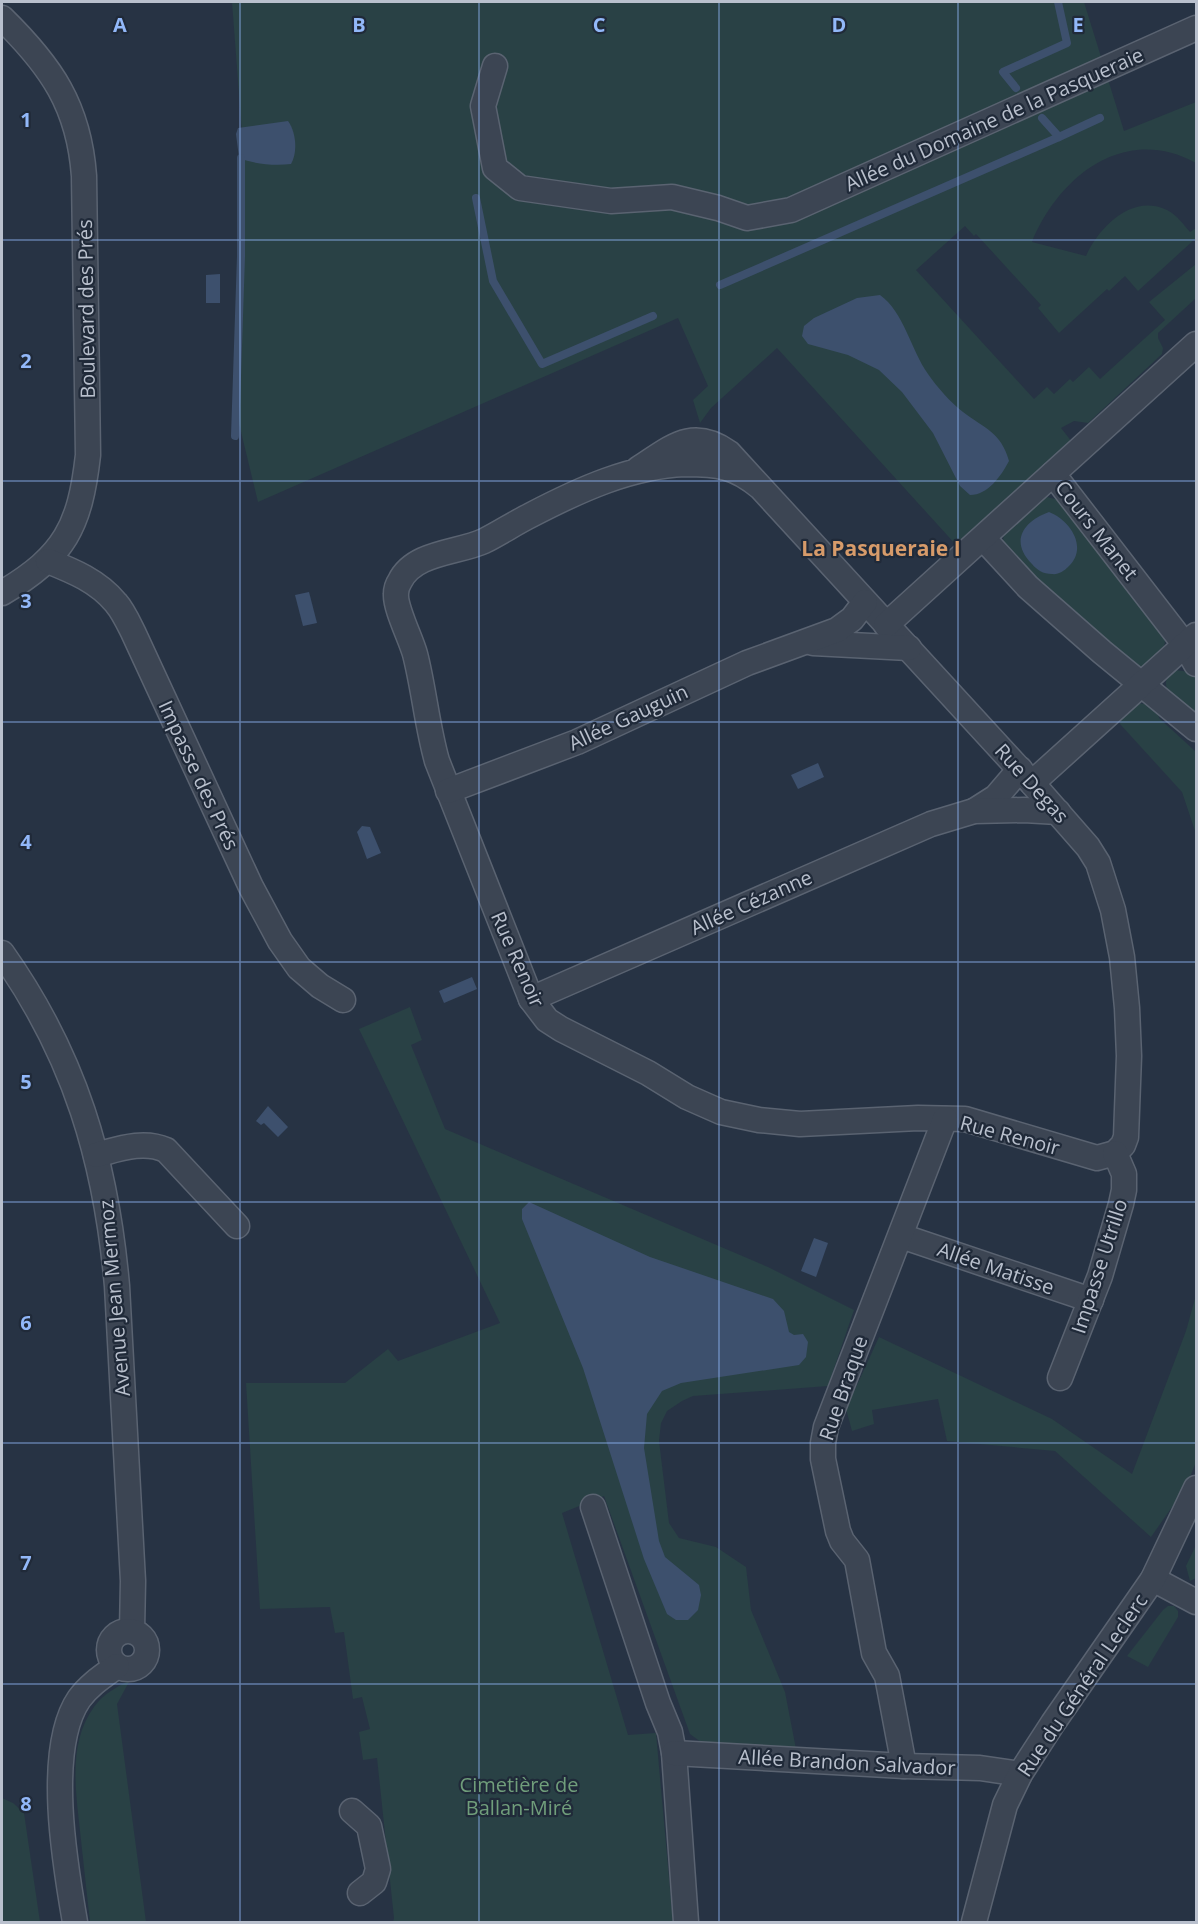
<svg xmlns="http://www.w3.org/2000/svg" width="1198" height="1924" viewBox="0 0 1198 1924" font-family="'Open Sans',sans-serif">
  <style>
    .green { fill: #294145 }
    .water { fill: #3d506d }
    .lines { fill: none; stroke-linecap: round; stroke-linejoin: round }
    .stream { stroke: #3d506d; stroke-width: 8 }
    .minor-casing { stroke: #5a6371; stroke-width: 27 }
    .minor { stroke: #3c4553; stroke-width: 24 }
    .grid { fill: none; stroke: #92b8f9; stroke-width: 1.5; stroke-opacity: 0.55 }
    .labels { text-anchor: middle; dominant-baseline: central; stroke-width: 4.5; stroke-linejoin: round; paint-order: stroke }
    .street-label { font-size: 20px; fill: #b9c0cd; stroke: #202a39 }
    .park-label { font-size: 20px; fill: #709e7b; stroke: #202a39 }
    .neighbourhood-label { font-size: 21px; font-weight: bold; fill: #d79b6a; stroke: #202a39 }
    .grid-label { font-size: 20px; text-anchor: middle; font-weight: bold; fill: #92b8f9; stroke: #202a39; stroke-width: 4.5; stroke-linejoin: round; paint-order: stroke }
  </style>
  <rect width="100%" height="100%" fill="#273344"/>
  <!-- green -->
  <g class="green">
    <path d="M 232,2 L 1084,2 L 1124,131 L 1196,102 L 1196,163 C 1125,124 1059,176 1032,242 L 1086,256 C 1099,227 1132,193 1167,210 C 1177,215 1183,224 1190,232 L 1196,228 L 1196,238 L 1138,291 L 1125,276 L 1109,291 L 1107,289 L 1059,333 L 1038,308 L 1041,305 L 976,234 L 974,236 L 965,226 L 916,270 L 1034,399 L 1047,387 L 1054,394 L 1070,379 L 1073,382 L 1089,367 L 1100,379 L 1165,320 L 1149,302 L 1196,264 L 1196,298 L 1158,333 L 1158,338 L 1163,348 L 1162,354 L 1088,423 L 1074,421 L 1061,428 L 1072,442 L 957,546 L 777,348 L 711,408 L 700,423 L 693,400 L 708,386 L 678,318 L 258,502 L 235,407 L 243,147 Z"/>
    <path d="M 1047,497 L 1059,500 L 1165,638 C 1166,655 1149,669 1133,667 L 1004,549 L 1003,541 L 1004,531 L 1038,499 Z"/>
    <path d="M 1175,670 L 1190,672 L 1196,678 L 1196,718 C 1184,708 1150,686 1175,670 Z"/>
    <path d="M 1134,703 L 1157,705 L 1159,718 L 1196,752 L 1196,834 L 1182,792 L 1120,724 L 1121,714 Z"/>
    <path d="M 410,1007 L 422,1040 L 411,1045 L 445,1129 L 768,1267 L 854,1310 L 828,1386 L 693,1396 L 682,1401 L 667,1411 L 661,1423 L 659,1441 L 669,1523 L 679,1538 L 716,1547 L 746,1567 L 751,1610 L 785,1692 L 796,1749 L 705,1745 L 690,1734 L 604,1496 L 562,1513 L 628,1735 L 656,1733 L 673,1922 L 393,1922 L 394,1918 L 377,1758 L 363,1760 L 359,1732 L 370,1729 L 362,1697 L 353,1699 L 344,1632 L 335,1633 L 330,1607 L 260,1609 L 246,1383 L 345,1383 L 388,1349 L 398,1361 L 500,1323 L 359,1029 Z"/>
    <path d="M 1196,1295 L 1196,1462 L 1186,1487 L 1151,1537 L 1055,1451 L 947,1441 L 938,1399 L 872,1410 L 874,1424 L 852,1431 L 846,1409 L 879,1337 L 1052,1419 L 1132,1474 L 1186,1331 Z"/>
    <path d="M 1196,1545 L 1196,1578 L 1190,1581 L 1186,1566 Z"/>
    <path d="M 1168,1606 L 1174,1606 L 1178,1611 L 1178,1617 L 1148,1667 L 1127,1656 L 1163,1610 Z"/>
    <path d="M 130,1680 L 117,1704 L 146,1922 L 90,1922 C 87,1895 84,1868 81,1840 C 77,1798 66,1745 94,1707 C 103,1694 117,1687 130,1680 Z"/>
    <path d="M 2,1798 L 13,1803 L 24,1813 L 40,1922 L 2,1922 Z"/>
  </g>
  <!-- water -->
  <g class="water">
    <path d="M 288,121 C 296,132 298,152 291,164 C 274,166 254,164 239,158 L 236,134 L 238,128 Z"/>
    <path d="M 220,274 L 220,303 L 206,303 L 206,275 Z"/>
    <path d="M 880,295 C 904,312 911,350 928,374 C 937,387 951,403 963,412 C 985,429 1001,432 1009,461 C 1001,476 988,495 970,495 L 960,486 L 933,433 L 902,392 L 879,370 L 848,355 L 808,344 L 802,336 L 804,326 L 814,318 L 857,298 Z"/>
    <path d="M 1049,512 C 1070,520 1089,548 1068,567 C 1064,571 1058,575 1052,574 C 1043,574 1037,570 1032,564 C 1009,541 1024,521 1049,512 Z"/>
    <path d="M 309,592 L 317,623 L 303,626 L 295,595 Z"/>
    <path d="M 818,763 L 824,777 L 798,789 L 791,775 Z"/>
    <path d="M 362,826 L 370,827 L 381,853 L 367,859 L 357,832 Z"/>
    <path d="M 472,977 L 477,989 L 444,1003 L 439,991 Z"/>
    <path d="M 268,1106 L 288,1127 L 278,1137 L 264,1123 L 261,1125 L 256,1121 Z"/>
    <path d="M 529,1202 L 650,1257 L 773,1299 L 784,1311 L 789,1332 L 794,1335 L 803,1334 L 808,1342 L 806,1357 L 799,1365 L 681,1383 L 662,1391 L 647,1414 L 644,1448 L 659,1541 L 665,1557 L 699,1585 L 701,1595 L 698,1610 L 688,1620 L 676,1620 L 667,1614 L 644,1559 L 583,1368 L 522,1219 L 522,1209 Z"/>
    <path d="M 814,1238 L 828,1243 L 816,1277 L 801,1271 Z"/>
  </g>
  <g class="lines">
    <!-- stream -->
    <g class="stream">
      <path d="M 1016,88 L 1003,72 L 1067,43 L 1058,2"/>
      <path d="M 1059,137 L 1100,118"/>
      <path d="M 476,198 L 493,281 L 542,364 L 653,316"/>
      <path d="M 720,285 L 1059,137 L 1042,118"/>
      <path d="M 235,436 L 241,256 L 241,158"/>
    </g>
    <defs>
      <g id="minor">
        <path d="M 2,18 C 51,66 79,106 84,176 L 88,455 C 80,526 65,556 2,593"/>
        <path d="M 495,66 L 483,106 L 495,168 L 520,188 L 611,201 L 672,197 L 718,208 L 747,218 L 791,210 L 1196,28"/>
        <path d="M 638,469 C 671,448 692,426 729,453 L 1032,783 L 1088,847 L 1098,863 L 1113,910 L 1122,957 L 1127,1008 L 1129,1056 L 1126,1137 L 1123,1145 L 1115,1153 L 1097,1158 L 965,1119 L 918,1118 L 800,1124 L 759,1120 L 721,1112 L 687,1097 L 648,1073 L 561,1029 L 547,1020 L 531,999 L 437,761 C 427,726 424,689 415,654 C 411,639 395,608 396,594 C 396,590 398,584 400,581 C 414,552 458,553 484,541 C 500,533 515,523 531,515 C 579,490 631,466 685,464 C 718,464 735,466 760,487"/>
        <path d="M 1053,474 L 1185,645 L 1196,664"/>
        <path d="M 983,538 L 1028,587 L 1102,652 L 1196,729"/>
        <path d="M 48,561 C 73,571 98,581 116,603 C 123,611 128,622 133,632 L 251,887 L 280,941 L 299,968 L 320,986 L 343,1000"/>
        <path d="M 886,625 L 1196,344"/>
        <path d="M 813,643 L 909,648"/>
        <path d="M 1032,783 L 1196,635"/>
        <path d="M 448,791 L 577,742 L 747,663 L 837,630 L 852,619 L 865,602"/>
        <path d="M 974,811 L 996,797 L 1020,769"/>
        <path d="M 2,953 C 75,1056 106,1161 117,1286 L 133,1581 L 132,1631"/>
        <path d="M 531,999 L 931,824 L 974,811 L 1024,810 L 1058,812"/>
        <path d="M 96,1155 C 119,1149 143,1140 166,1150 L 237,1226"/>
        <path d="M 901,1236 L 1091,1300"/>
        <path d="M 1060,1378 L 1100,1276 L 1121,1204 L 1124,1190 L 1124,1174 L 1115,1153"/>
        <path d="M 593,1507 L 658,1703 L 670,1732 L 674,1753 L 686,1922"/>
        <path d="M 1153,1579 L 1196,1602"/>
        <circle cx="128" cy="1650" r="19"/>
        <path d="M 674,1753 L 904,1766 L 980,1768 L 1020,1774"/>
        <path d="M 904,1766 L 887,1676 L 874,1653 L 857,1560 L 842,1541 L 838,1531 L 823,1459 L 823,1443 L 826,1427 L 945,1119"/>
        <path d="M 352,1811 L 369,1826 L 378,1869 L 374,1882 L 360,1893"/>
        <path d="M 75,1922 C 65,1865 45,1749 79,1699 C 89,1685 103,1676 117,1666"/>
        <path d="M 974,1922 L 1005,1805 L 1020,1774 L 1053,1723 L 1153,1579 L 1196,1488"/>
      </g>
    </defs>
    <!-- minor casing -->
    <use href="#minor" class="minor-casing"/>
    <!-- minor -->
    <use href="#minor" class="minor"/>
  </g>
  <!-- grid -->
  <path class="grid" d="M 240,2 L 240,1922M 479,2 L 479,1922M 719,2 L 719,1922M 958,2 L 958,1922M 2,240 L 1196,240M 2,481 L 1196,481M 2,722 L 1196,722M 2,962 L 1196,962M 2,1202 L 1196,1202M 2,1443 L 1196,1443M 2,1684 L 1196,1684"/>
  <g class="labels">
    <!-- street labels -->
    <g class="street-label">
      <text transform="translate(994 119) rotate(-24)">Allée du Domaine de la Pasqueraie</text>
      <text transform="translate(86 309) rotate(-91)">Boulevard des Prés</text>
      <text transform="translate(1097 530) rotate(52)">Cours Manet</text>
      <text transform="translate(628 717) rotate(-25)">Allée Gauguin</text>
      <text transform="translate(199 775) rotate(65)">Impasse des Prés</text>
      <text transform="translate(1032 783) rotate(48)">Rue Degas</text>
      <text transform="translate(751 902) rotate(-24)">Allée Cézanne</text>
      <text transform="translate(518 959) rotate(66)">Rue Renoir</text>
      <text transform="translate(1010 1135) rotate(15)">Rue Renoir</text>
      <text transform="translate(1099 1266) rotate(-72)">Impasse Utrillo</text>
      <text transform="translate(996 1268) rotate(19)">Allée Matisse</text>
      <text transform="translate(114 1298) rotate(-95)">Avenue Jean Mermoz</text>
      <text transform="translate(843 1388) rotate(-71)">Rue Braque</text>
      <text transform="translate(1082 1685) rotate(-56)">Rue du Général Leclerc</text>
      <text transform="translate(847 1762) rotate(3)">Allée Brandon Salvador</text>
    </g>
    <!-- park labels -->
    <g class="park-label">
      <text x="519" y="1784">Cimetière de<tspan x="519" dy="23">Ballan-Miré</tspan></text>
    </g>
    <!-- neighbourhood labels -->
    <g class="neighbourhood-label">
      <text x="881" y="548">La Pasqueraie I</text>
    </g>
  </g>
  <g class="grid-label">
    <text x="120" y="32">A</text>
    <text x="359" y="32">B</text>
    <text x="599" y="32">C</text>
    <text x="839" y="32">D</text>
    <text x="1078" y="32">E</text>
    <text x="26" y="127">1</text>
    <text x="26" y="368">2</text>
    <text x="26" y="608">3</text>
    <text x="26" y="849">4</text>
    <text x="26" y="1089">5</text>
    <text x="26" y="1330">6</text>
    <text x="26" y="1570">7</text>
    <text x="26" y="1811">8</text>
  </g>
  <!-- border -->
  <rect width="1198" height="1924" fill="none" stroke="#b9c0cd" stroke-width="6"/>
</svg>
